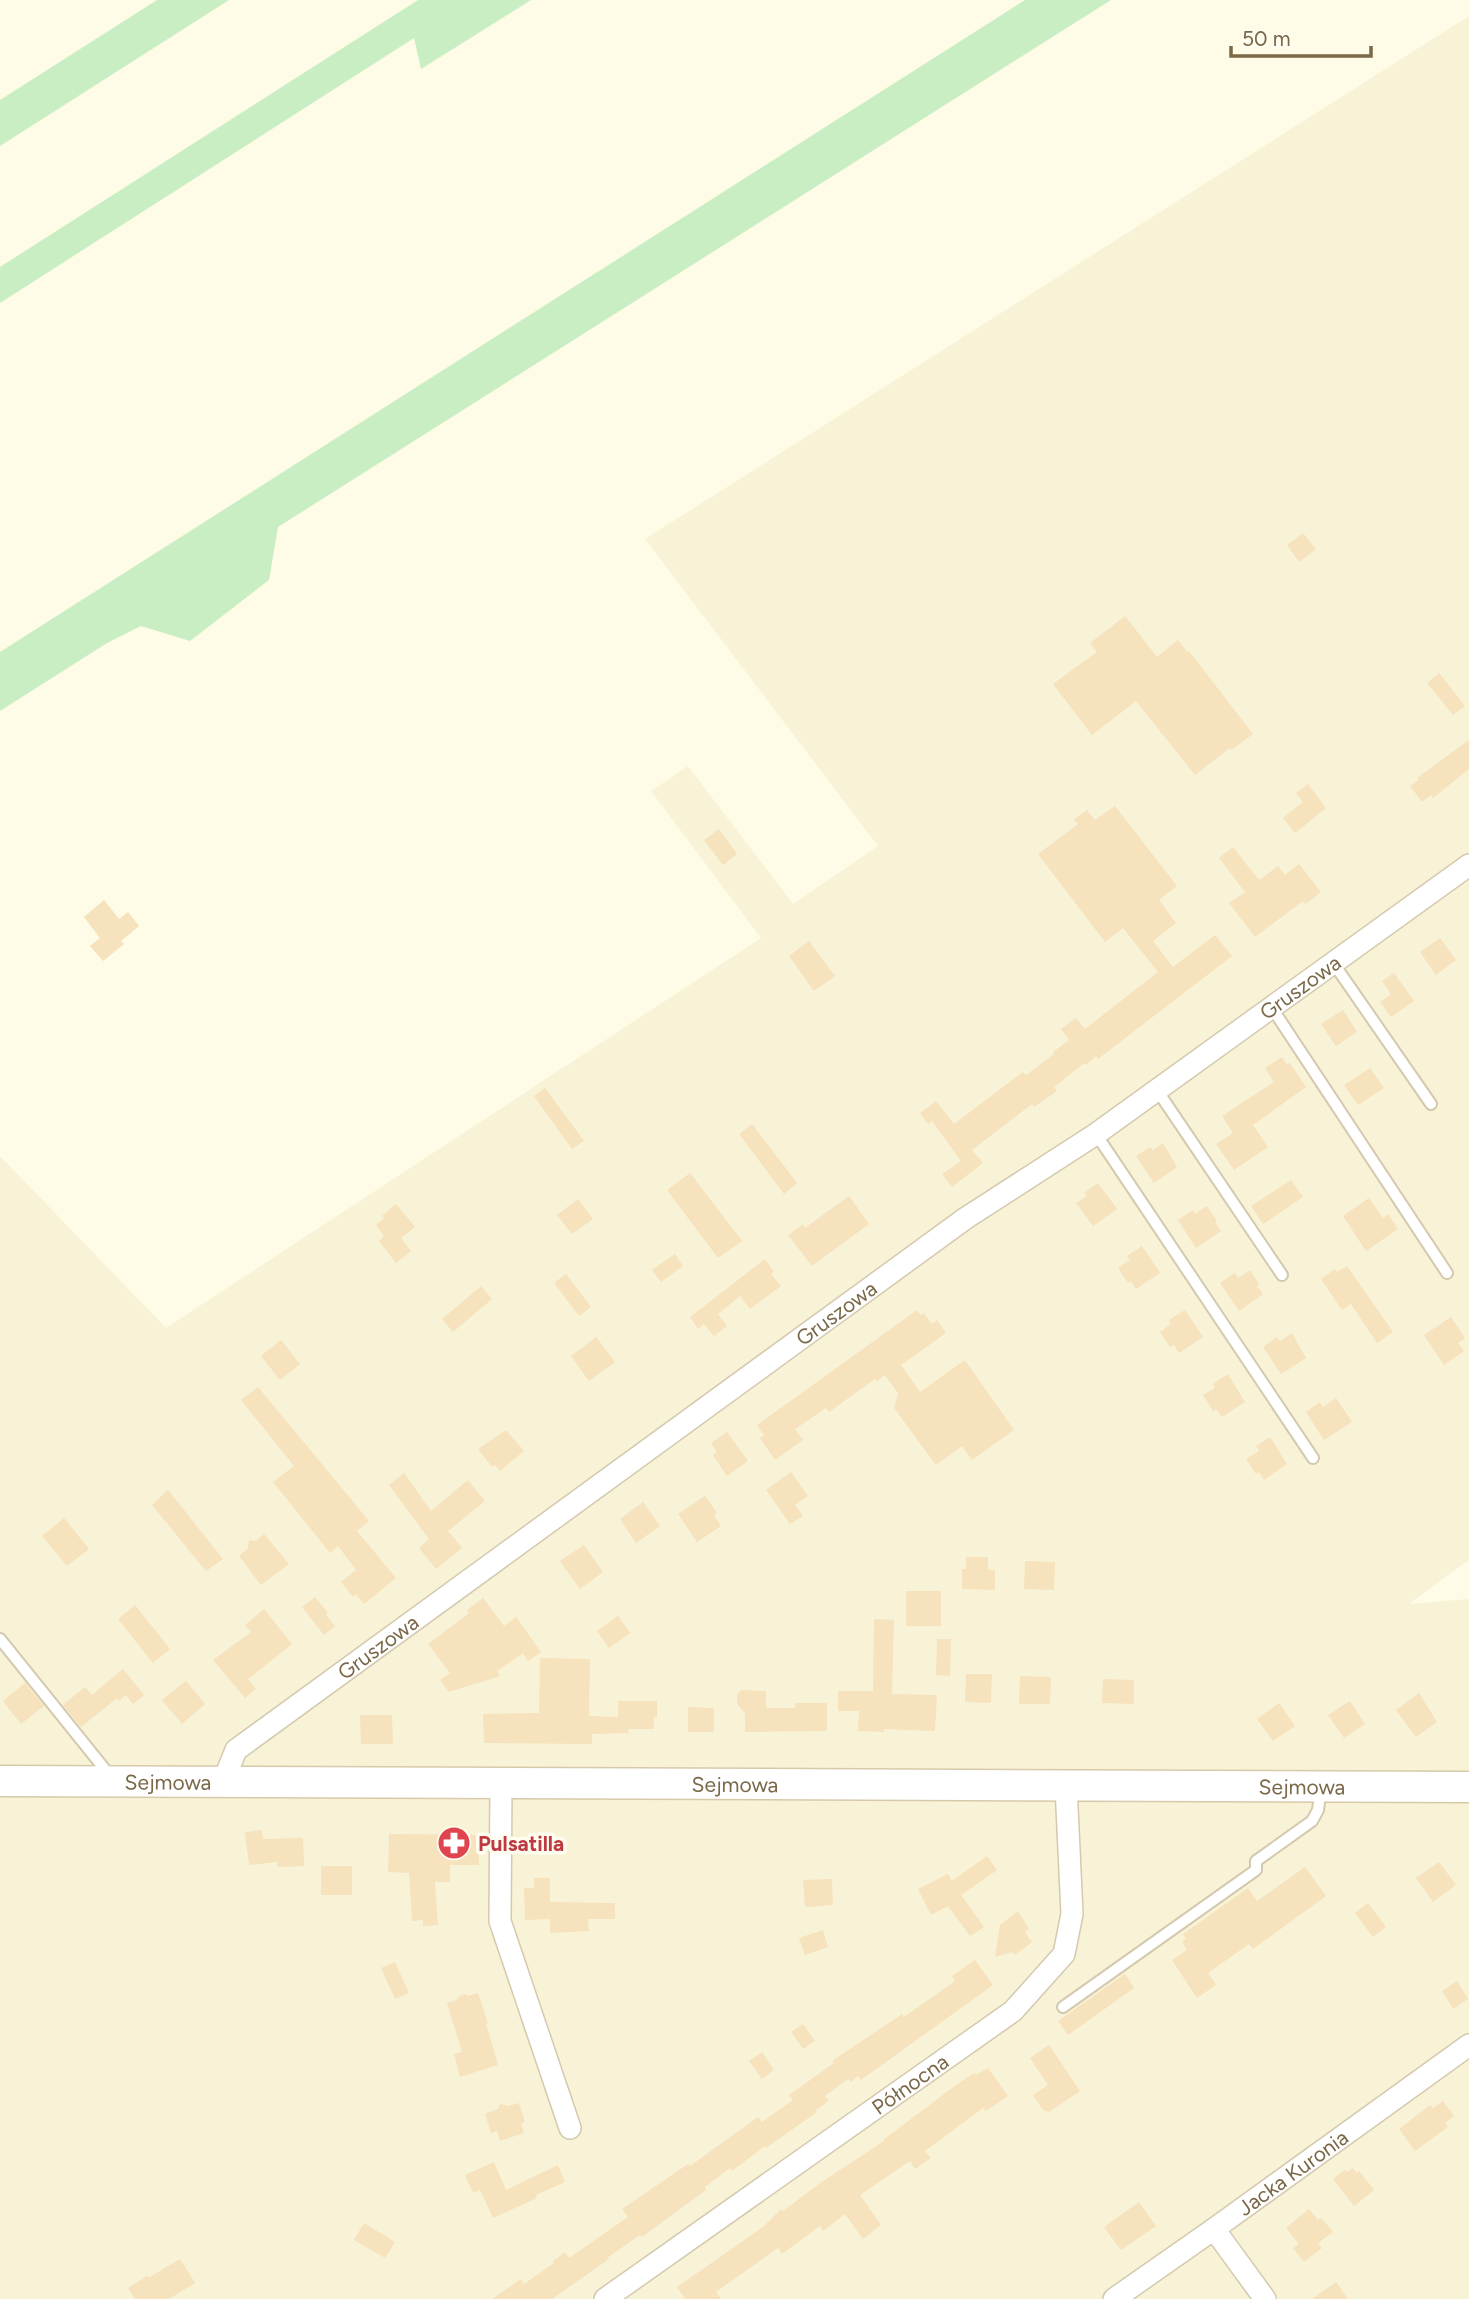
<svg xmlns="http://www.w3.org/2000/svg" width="1469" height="2299" viewBox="0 0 1469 2299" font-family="Figtree,sans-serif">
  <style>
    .residential { fill: #f8f3d7 }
    .green { fill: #c9eec3 }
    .building { fill: #f6e2bc }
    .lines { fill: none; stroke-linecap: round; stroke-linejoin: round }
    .service-casing { stroke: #d4c9ae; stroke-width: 14 }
    .minor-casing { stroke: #d4c9ae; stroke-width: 24 }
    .secondary-casing { stroke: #d7caaa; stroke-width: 33 }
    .service { stroke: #fff; stroke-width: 10 }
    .minor { stroke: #fff; stroke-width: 21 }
    .secondary { stroke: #fff; stroke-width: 30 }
    .labels { text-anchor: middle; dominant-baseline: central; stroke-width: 7; stroke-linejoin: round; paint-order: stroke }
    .street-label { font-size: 21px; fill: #7a6848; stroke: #fffdef }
    .health-label { font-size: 21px; font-weight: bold; fill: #be3a42; stroke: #fffdef; text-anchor: start }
  </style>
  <rect width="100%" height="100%" fill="#fefbe7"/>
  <!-- residential -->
  <path class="residential" d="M 1469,16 L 1469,1560 L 1409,1604 L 1469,1599 L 1469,2299 L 0,2299 L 0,1156 L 166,1328 L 761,938 L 651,791 L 688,766 L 793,904 L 878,846 L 645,539 Z"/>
  <!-- green -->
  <g class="green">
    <path d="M 157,0 L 229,0 L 0,146 L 0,100 Z"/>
    <path d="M 418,0 L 531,0 L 421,69 L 414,38 L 0,303 L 0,267 Z"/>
    <path d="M 1025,0 L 1111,0 L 278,527 L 269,580 L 190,641 L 141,626 L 107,643 L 0,711 L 0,652 Z"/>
  </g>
  <!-- building -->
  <g class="building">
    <path d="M 1303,533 L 1316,549 L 1299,562 L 1287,545 Z"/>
    <path d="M 1125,616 L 1157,657 L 1178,640 L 1187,652 L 1189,651 L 1253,734 L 1231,750 L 1230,748 L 1195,775 L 1136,701 L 1092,735 L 1053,684 L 1097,652 L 1090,643 Z"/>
    <path d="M 1439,673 L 1465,706 L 1453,715 L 1427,683 Z"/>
    <path d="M 1469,740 L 1469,769 L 1433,798 L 1431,795 L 1422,802 L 1410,786 L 1419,780 L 1417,778 Z"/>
    <path d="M 1308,784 L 1326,808 L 1295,833 L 1283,818 L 1303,802 L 1296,793 Z"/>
    <path d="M 1115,806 L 1177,886 L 1159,900 L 1176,923 L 1153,941 L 1173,967 L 1215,935 L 1232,956 L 1098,1059 L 1096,1056 L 1086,1065 L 1084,1063 L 1054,1087 L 1057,1091 L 1034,1107 L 1032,1104 L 972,1150 L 983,1163 L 952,1187 L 942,1174 L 961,1161 L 932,1121 L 928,1124 L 920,1113 L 936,1101 L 954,1124 L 1023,1072 L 1026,1075 L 1054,1054 L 1053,1052 L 1069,1040 L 1061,1029 L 1076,1018 L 1085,1029 L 1158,972 L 1123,928 L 1105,942 L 1038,854 L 1078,824 L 1074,819 L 1087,810 L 1095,820 Z"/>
    <path d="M 719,829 L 737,854 L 723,865 L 704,840 Z"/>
    <path d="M 1233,847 L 1259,880 L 1278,866 L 1285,875 L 1299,864 L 1321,892 L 1306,904 L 1303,901 L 1255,937 L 1229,903 L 1245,892 L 1219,858 Z"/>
    <path d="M 104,900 L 119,919 L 128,912 L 139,926 L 121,941 L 124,944 L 103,961 L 90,946 L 100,938 L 84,917 Z"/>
    <path d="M 1440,938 L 1456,960 L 1436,975 L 1420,952 Z"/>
    <path d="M 809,941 L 835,976 L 814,991 L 789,956 Z"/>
    <path d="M 1394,973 L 1414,1001 L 1391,1017 L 1380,1002 L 1391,994 L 1382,981 Z"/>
    <path d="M 1343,1010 L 1357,1032 L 1336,1046 L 1321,1024 Z"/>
    <path d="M 1282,1057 L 1287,1065 L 1290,1063 L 1306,1087 L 1253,1125 L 1268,1147 L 1234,1170 L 1216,1144 L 1233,1133 L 1222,1116 L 1274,1082 L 1265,1068 Z"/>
    <path d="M 1370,1068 L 1384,1088 L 1358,1105 L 1344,1085 Z"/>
    <path d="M 545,1088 L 584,1141 L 572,1149 L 534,1096 Z"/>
    <path d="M 752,1124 L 797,1183 L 784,1194 L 739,1134 Z"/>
    <path d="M 1163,1143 L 1177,1167 L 1154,1183 L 1136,1156 L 1150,1147 L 1153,1150 Z"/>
    <path d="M 690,1173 L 742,1241 L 718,1258 L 667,1190 Z"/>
    <path d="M 1291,1180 L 1303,1197 L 1263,1224 L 1251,1206 Z"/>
    <path d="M 1098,1183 L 1117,1209 L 1093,1226 L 1076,1203 L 1087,1196 L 1084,1193 Z"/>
    <path d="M 849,1196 L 869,1224 L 812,1266 L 788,1235 L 803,1224 L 805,1228 Z"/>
    <path d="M 1369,1198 L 1383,1218 L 1388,1214 L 1398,1229 L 1366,1251 L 1343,1216 Z"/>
    <path d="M 578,1199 L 593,1219 L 572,1234 L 557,1215 Z"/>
    <path d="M 396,1204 L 415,1227 L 401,1238 L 411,1251 L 396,1263 L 379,1241 L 384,1236 L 376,1225 L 384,1218 L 382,1216 Z"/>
    <path d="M 1207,1206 L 1217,1221 L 1215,1222 L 1221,1231 L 1196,1248 L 1178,1220 L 1193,1210 L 1195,1214 Z"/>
    <path d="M 1142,1246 L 1160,1273 L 1136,1289 L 1131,1281 L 1128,1283 L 1118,1268 L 1130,1260 L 1127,1256 Z"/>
    <path d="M 675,1254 L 683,1266 L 661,1282 L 652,1270 Z"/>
    <path d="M 765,1259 L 774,1272 L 771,1274 L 781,1286 L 750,1309 L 740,1296 L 718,1314 L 727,1326 L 714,1336 L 704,1324 L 698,1329 L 690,1317 Z"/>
    <path d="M 1347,1266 L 1393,1332 L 1377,1343 L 1351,1304 L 1342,1310 L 1321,1279 L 1335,1269 L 1337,1272 Z"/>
    <path d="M 1250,1270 L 1259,1284 L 1257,1286 L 1263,1294 L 1239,1311 L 1220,1283 L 1235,1273 L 1238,1278 Z"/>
    <path d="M 566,1274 L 591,1307 L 579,1316 L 554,1283 Z"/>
    <path d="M 481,1286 L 492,1299 L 453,1332 L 442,1319 Z"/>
    <path d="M 917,1310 L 921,1315 L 924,1313 L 932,1324 L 937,1320 L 946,1333 L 901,1365 L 920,1392 L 965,1360 L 1014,1430 L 972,1460 L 962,1446 L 936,1465 L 894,1408 L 898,1393 L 885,1375 L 877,1381 L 875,1379 L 829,1412 L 826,1408 L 795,1429 L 803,1440 L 775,1460 L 760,1438 L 764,1435 L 757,1425 Z"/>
    <path d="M 1185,1310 L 1203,1337 L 1179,1353 L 1174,1345 L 1170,1347 L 1160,1332 L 1171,1324 L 1169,1320 Z"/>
    <path d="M 1451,1317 L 1465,1338 L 1458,1343 L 1464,1351 L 1444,1365 L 1424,1335 Z"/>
    <path d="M 1292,1333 L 1306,1358 L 1281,1374 L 1263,1347 L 1277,1337 L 1280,1341 Z"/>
    <path d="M 596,1337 L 615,1362 L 589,1381 L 571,1356 Z"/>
    <path d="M 281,1340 L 300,1364 L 280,1380 L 261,1356 Z"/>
    <path d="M 1228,1374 L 1245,1402 L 1222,1417 L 1216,1409 L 1213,1411 L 1203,1395 L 1215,1388 L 1213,1384 Z"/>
    <path d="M 258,1387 L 369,1521 L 357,1531 L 396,1578 L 364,1604 L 356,1594 L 353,1597 L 341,1582 L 356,1570 L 338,1546 L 330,1553 L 273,1482 L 294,1466 L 241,1400 Z"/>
    <path d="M 1336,1398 L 1352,1422 L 1324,1440 L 1306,1412 L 1320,1402 L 1323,1407 Z"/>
    <path d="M 506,1430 L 524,1451 L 500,1471 L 495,1465 L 492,1467 L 478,1449 Z"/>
    <path d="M 727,1432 L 748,1461 L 727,1476 L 713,1455 L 717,1452 L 711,1443 Z"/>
    <path d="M 1270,1437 L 1287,1464 L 1264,1480 L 1259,1472 L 1256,1474 L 1246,1459 L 1259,1451 L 1256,1446 Z"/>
    <path d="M 791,1472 L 808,1496 L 795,1505 L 803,1516 L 790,1524 L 766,1490 Z"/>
    <path d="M 404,1473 L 431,1511 L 468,1480 L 485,1501 L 448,1531 L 462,1548 L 436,1569 L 419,1548 L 429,1539 L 389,1485 Z"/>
    <path d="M 168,1490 L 223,1559 L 206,1571 L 152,1505 Z"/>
    <path d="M 705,1496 L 717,1513 L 714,1516 L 721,1526 L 697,1542 L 678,1514 Z"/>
    <path d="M 643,1502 L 660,1526 L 636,1543 L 620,1519 Z"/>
    <path d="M 64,1518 L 89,1549 L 67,1566 L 42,1536 Z"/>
    <path d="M 264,1534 L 289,1564 L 261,1585 L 239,1556 L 248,1548 L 249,1540 L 256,1541 Z"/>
    <path d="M 584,1545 L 603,1572 L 580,1589 L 560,1561 Z"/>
    <path d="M 966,1557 L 988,1557 L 988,1570 L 995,1570 L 995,1590 L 962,1589 L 962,1569 L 966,1569 Z"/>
    <path d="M 1025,1561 L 1055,1562 L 1054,1590 L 1024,1589 Z"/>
    <rect x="906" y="1591" width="35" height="35"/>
    <path d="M 315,1597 L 328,1613 L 326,1615 L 335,1626 L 324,1635 L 302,1607 Z"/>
    <path d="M 483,1598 L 504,1626 L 516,1617 L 541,1652 L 528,1661 L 523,1653 L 497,1671 L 500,1676 L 449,1692 L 440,1680 L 450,1673 L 428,1644 L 469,1613 L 467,1610 Z"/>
    <path d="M 135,1605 L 170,1649 L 153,1663 L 118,1619 Z"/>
    <path d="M 264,1609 L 292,1644 L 248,1679 L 256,1689 L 245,1698 L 213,1660 L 251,1632 L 245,1625 Z"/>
    <path d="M 618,1616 L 630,1633 L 609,1648 L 597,1631 Z"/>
    <path d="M 874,1619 L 894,1620 L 892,1694 L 937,1695 L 935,1731 L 884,1729 L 884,1732 L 858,1731 L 859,1711 L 838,1711 L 838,1691 L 873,1691 Z"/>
    <path d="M 937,1639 L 951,1639 L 950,1676 L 936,1675 Z"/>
    <path d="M 540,1658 L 590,1659 L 589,1716 L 618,1717 L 618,1701 L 657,1701 L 657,1717 L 654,1717 L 654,1729 L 628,1729 L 629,1733 L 592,1734 L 592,1744 L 484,1743 L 483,1714 L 539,1713 Z"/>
    <path d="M 123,1669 L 144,1695 L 133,1704 L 126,1695 L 119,1701 L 117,1698 L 81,1727 L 63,1705 L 85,1687 L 92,1695 Z"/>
    <path d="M 966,1674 L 992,1674 L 991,1703 L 965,1702 Z"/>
    <path d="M 1020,1676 L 1051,1677 L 1050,1704 L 1019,1704 Z"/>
    <path d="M 1103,1679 L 1134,1680 L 1134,1704 L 1102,1703 Z"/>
    <path d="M 186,1681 L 205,1704 L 182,1724 L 162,1700 Z"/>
    <path d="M 25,1683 L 44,1706 L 21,1724 L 3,1701 Z"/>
    <path d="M 741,1690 L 766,1691 L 766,1708 L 795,1708 L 795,1703 L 827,1703 L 827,1731 L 745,1732 L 745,1713 L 737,1704 L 737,1695 Z"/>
    <path d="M 1419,1693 L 1437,1722 L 1416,1737 L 1396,1710 Z"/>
    <path d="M 1350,1701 L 1365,1724 L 1344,1738 L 1328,1715 Z"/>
    <path d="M 1279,1703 L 1295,1726 L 1273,1741 L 1257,1719 Z"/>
    <path d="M 688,1707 L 714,1708 L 714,1732 L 688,1732 Z"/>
    <path d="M 360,1715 L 392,1715 L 393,1744 L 361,1744 Z"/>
    <path d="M 262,1830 L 263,1839 L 303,1838 L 304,1866 L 277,1867 L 277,1862 L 249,1865 L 245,1832 Z"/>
    <path d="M 389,1834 L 479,1835 L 479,1865 L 450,1865 L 450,1882 L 435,1882 L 438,1925 L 423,1926 L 423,1920 L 412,1921 L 409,1873 L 388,1872 Z"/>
    <path d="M 987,1856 L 997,1870 L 961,1895 L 984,1927 L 970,1936 L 948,1906 L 931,1915 L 918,1889 L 948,1874 L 952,1881 Z"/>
    <path d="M 1439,1862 L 1456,1885 L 1433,1902 L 1416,1878 Z"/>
    <rect x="321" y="1866" width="31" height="29"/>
    <path d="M 1305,1867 L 1326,1896 L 1253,1949 L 1249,1944 L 1208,1973 L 1216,1985 L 1197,1998 L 1172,1960 L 1187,1950 L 1182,1942 L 1186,1939 L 1183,1934 L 1248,1888 L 1257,1901 Z"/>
    <path d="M 534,1878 L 550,1878 L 550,1902 L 615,1903 L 615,1919 L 588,1919 L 589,1931 L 550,1933 L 550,1919 L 525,1920 L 524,1888 L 534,1888 Z"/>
    <path d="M 832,1879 L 833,1905 L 805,1907 L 803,1880 Z"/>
    <path d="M 1368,1903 L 1386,1927 L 1373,1937 L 1355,1913 Z"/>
    <path d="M 1018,1911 L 1029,1929 L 1025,1932 L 1032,1942 L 1015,1955 L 1012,1952 L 995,1957 L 1000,1925 Z"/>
    <path d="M 823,1930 L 828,1947 L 805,1955 L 799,1938 Z"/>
    <path d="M 975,1960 L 993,1985 L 861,2080 L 858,2076 L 851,2082 L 848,2079 L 825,2096 L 829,2101 L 816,2110 L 817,2112 L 766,2148 L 765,2146 L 732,2171 L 730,2168 L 705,2187 L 706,2190 L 642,2237 L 640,2235 L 607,2258 L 609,2259 L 552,2299 L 492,2299 L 521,2279 L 524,2284 L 554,2263 L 553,2261 L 565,2252 L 569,2258 L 628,2217 L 622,2209 L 688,2164 L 690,2166 L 758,2117 L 762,2122 L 793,2100 L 789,2095 L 834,2063 L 832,2061 L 902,2014 L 904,2017 L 955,1981 L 952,1976 Z"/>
    <path d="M 395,1962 L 409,1993 L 395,1999 L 381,1968 Z"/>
    <path d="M 1125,1974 L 1134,1988 L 1068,2035 L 1058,2021 Z"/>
    <path d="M 1457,1981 L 1468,1999 L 1453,2009 L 1442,1991 Z"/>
    <path d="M 478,1993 L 488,2023 L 486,2024 L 498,2065 L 460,2077 L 454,2054 L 462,2052 L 447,2003 L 457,2000 L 459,1996 L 465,1994 L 468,1996 Z"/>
    <path d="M 803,2024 L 815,2041 L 803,2049 L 791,2032 Z"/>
    <path d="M 1049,2045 L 1080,2091 L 1049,2112 L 1043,2110 L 1033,2095 L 1048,2085 L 1030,2058 Z"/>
    <path d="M 762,2052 L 774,2070 L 762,2079 L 749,2061 Z"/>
    <path d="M 988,2068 L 1008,2096 L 986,2111 L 983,2108 L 925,2151 L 931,2158 L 915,2169 L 910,2161 L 860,2195 L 881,2225 L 863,2239 L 845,2214 L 823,2231 L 820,2226 L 782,2254 L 778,2248 L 716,2292 L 721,2299 L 685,2299 L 677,2287 L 763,2227 L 781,2209 L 783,2211 L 820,2183 L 884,2141 L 883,2140 L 956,2085 L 974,2073 L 976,2075 Z"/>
    <path d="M 1443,2101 L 1454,2116 L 1445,2123 L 1448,2127 L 1415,2151 L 1399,2129 L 1430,2105 L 1433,2108 Z"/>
    <path d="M 519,2103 L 525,2122 L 521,2123 L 524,2133 L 500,2141 L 497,2131 L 491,2133 L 485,2114 L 498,2109 L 500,2104 L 508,2106 Z"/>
    <path d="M 494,2162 L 506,2190 L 558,2165 L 565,2182 L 536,2195 L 537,2198 L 493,2218 L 480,2190 L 473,2193 L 465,2175 Z"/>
    <path d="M 1353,2168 L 1357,2173 L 1359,2171 L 1374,2190 L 1354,2206 L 1333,2179 L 1345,2170 L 1347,2172 Z"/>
    <path d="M 1139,2202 L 1156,2226 L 1121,2250 L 1104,2227 Z"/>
    <path d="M 1309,2209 L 1318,2220 L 1321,2218 L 1324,2221 L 1333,2232 L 1318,2243 L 1322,2248 L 1304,2262 L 1293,2248 L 1299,2244 L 1286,2228 Z"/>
    <path d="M 364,2223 L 395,2242 L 385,2258 L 354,2240 Z"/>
    <path d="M 180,2259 L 195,2283 L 169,2299 L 135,2299 L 128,2288 L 147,2276 L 148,2278 Z"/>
    <path d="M 1336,2282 L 1348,2299 L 1312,2299 Z"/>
  </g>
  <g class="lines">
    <defs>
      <g id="service">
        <path d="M 1334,964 L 1431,1104"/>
        <path d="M 1272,1008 L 1447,1273"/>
        <path d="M 1157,1090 L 1282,1275"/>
        <path d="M 1096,1134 L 1313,1458"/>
        <path d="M 0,1639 L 111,1777"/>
        <path d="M 1063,2007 L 1256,1870 L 1256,1861 L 1312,1821 L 1318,1810 L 1321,1787"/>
      </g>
      <g id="minor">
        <path id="s1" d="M 223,1782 L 236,1750 L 966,1218 L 1096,1134 L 1469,865"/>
        <path d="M 501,1783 L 500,1921 L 570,2128"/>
        <path d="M 1214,2229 L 1265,2299"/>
        <path id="s2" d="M 605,2299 L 1013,2011 L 1064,1954 L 1072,1914 L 1066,1786"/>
        <path id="s3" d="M 1114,2299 L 1214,2229 L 1469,2045"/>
      </g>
      <g id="secondary">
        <path id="s4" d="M 0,1781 L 1469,1787"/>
      </g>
    </defs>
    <!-- service casing -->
    <use href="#service" class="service-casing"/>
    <!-- minor casing -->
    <use href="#minor" class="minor-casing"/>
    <!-- secondary casing -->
    <use href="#secondary" class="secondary-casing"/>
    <!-- service -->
    <use href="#service" class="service"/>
    <!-- minor -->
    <use href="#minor" class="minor"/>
    <!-- secondary -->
    <use href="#secondary" class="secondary"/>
  </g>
  <!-- icons -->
  <defs>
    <symbol id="pharmacy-disc" viewBox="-11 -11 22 22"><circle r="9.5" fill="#e0444e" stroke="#fffdef"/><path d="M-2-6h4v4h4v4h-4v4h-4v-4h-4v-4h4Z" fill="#fff"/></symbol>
  </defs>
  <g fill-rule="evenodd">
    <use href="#pharmacy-disc" x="435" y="1824" width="38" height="38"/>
  </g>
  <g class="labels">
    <!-- street labels -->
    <g class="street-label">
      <text stroke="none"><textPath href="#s1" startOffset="1344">Gruszowa</textPath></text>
      <text stroke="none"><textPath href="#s1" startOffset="777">Gruszowa</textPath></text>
      <text stroke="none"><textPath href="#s1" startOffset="210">Gruszowa</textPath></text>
      <text stroke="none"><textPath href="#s4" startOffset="168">Sejmowa</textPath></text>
      <text stroke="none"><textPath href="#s4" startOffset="735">Sejmowa</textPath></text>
      <text stroke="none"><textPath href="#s4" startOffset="1302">Sejmowa</textPath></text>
      <text stroke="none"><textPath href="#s2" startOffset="373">Północna</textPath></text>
      <text stroke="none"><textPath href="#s3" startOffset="219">Jacka Kuronia</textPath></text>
    </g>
    <!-- health labels -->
    <g class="health-label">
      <text x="478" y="1843">Pulsatilla</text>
    </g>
  </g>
  <!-- scale -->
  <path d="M1231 46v10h140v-10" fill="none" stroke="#7a6848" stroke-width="3.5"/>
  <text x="1242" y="46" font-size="21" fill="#7a6848" stroke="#fffdef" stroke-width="5" paint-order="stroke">50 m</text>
</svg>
